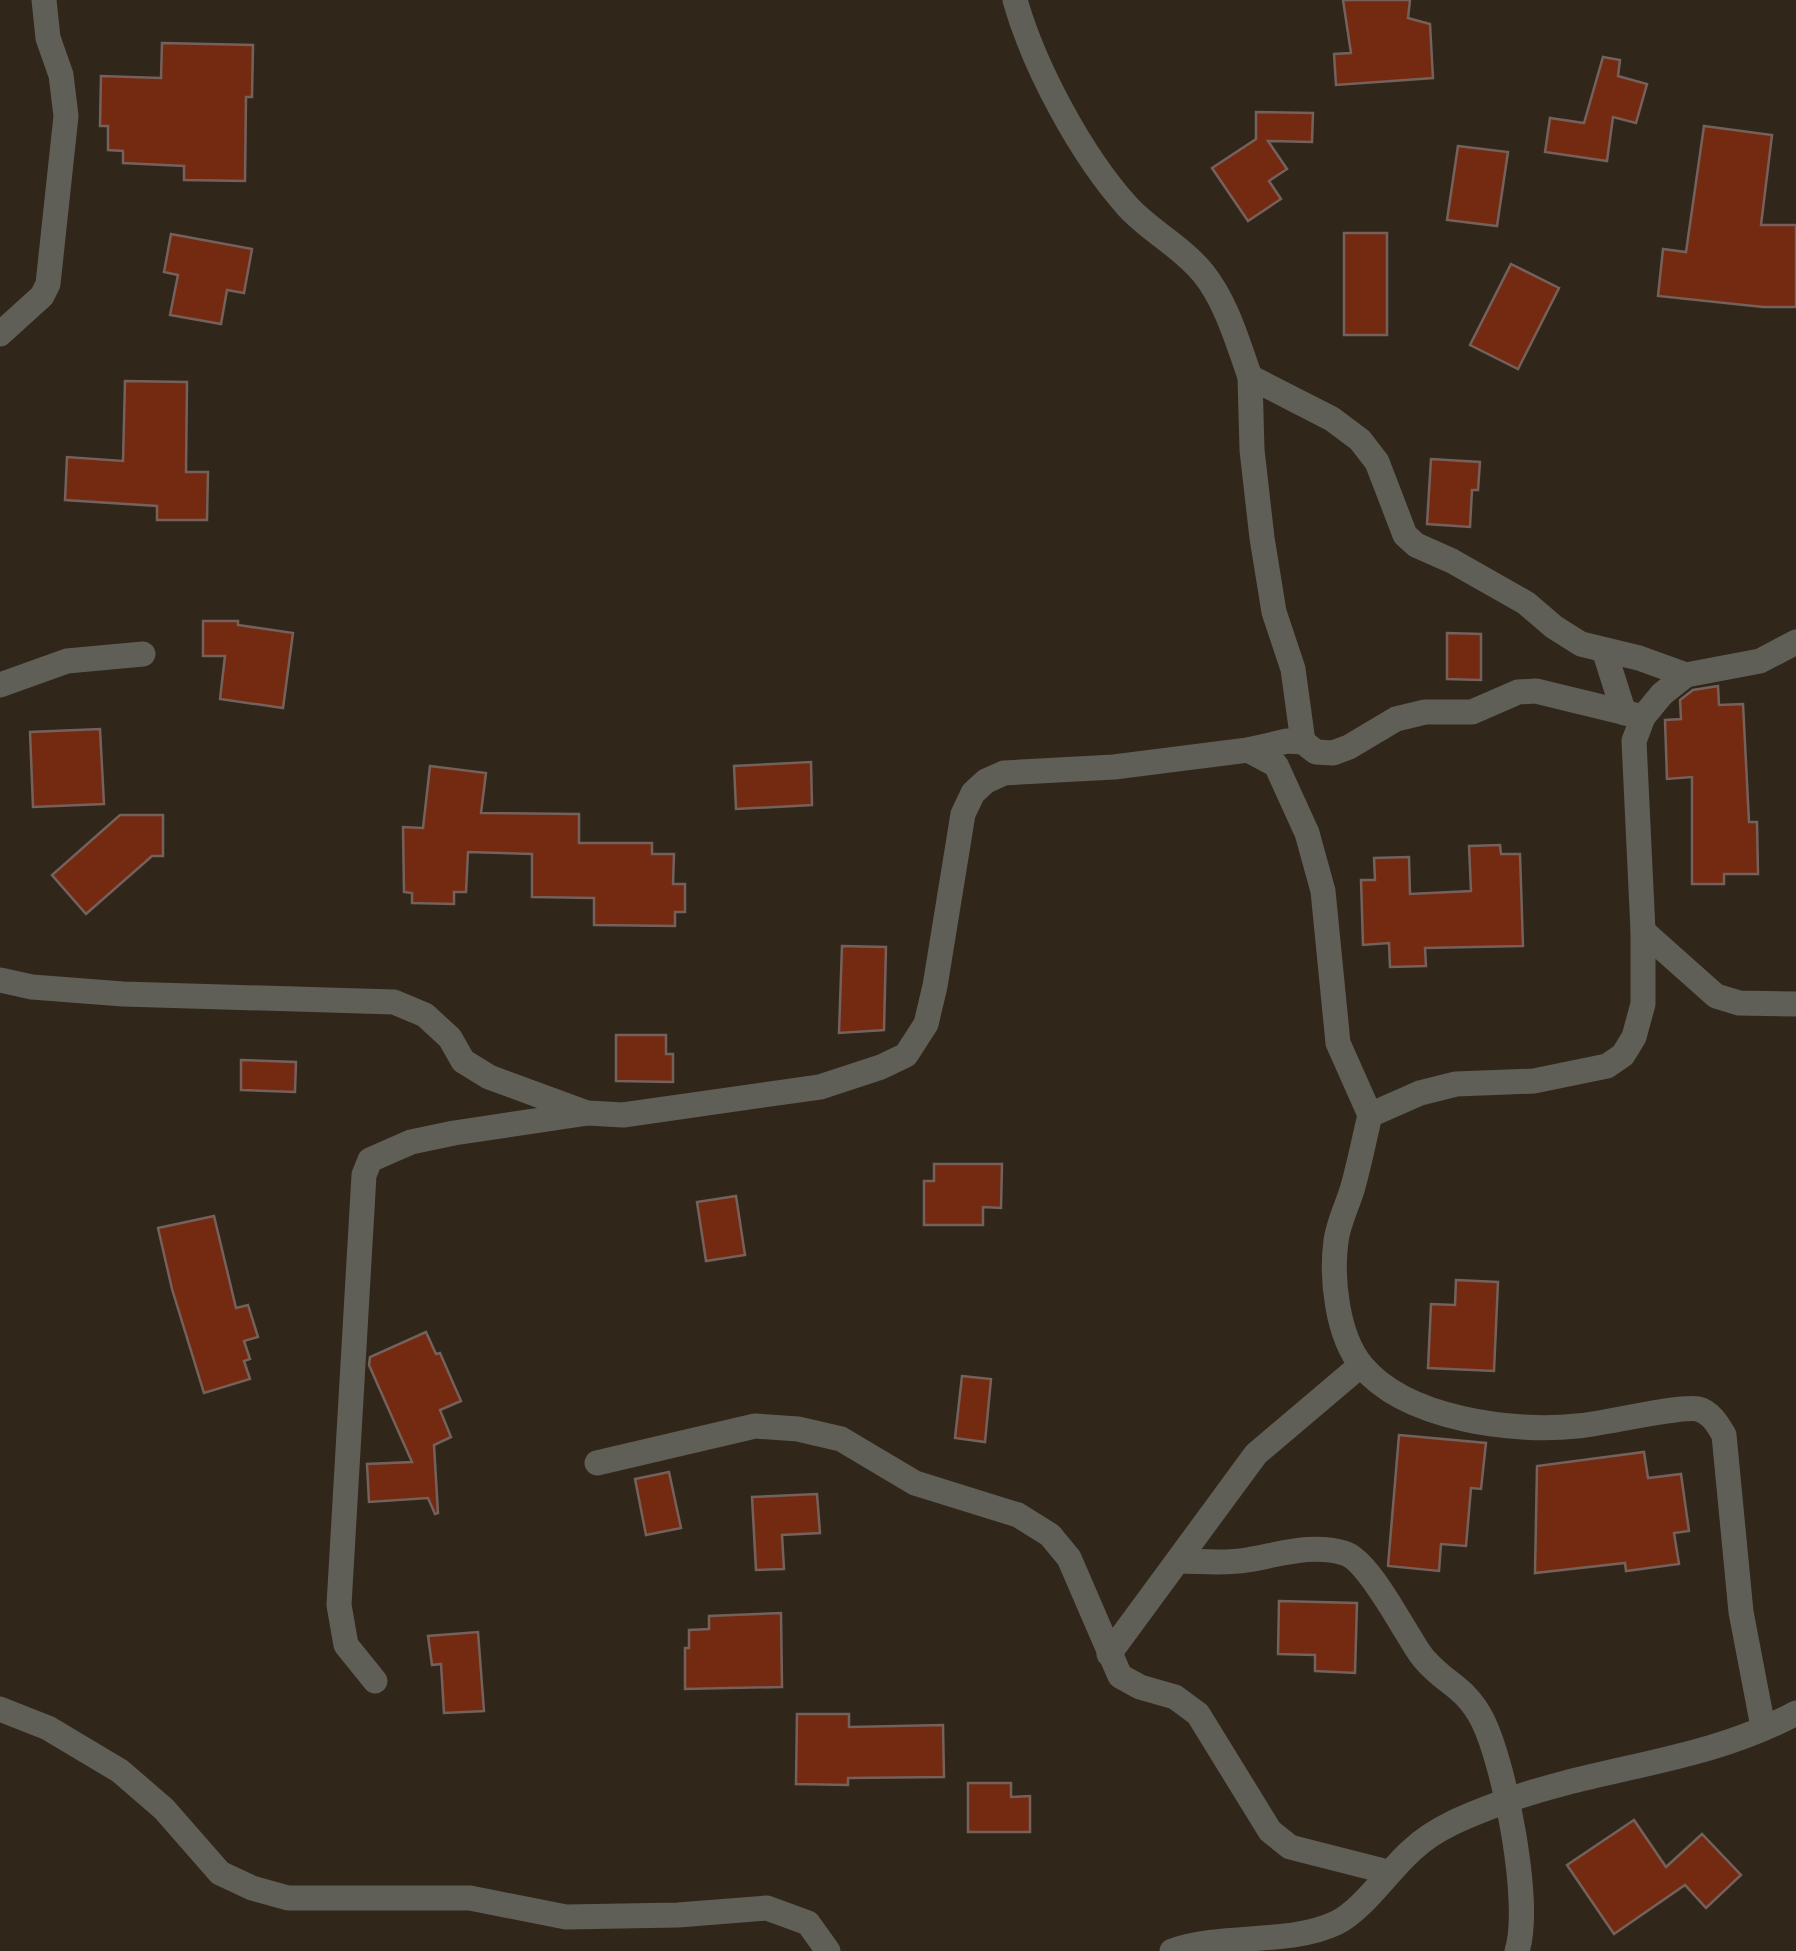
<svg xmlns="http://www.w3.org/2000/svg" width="1796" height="1951" viewBox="0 0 1796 1951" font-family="Manrope,sans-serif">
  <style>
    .building { fill: #742a11; stroke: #74615b; stroke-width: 2.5 }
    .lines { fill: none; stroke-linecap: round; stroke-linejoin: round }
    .street { stroke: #5f5f57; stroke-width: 25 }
  </style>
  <rect width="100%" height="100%" fill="#31261a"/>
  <!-- building -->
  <g class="building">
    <path d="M 1343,0 L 1410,0 L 1408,18 L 1430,24 L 1433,78 L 1336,85 L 1334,54 L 1351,53 Z"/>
    <path d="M 162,43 L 253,45 L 252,97 L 246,97 L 245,181 L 184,180 L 184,166 L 123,163 L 123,151 L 108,150 L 108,126 L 100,126 L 101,76 L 161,78 Z"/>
    <path d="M 1603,57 L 1620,60 L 1618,76 L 1647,84 L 1636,123 L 1613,117 L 1607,161 L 1545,152 L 1550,118 L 1584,123 Z"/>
    <path d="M 1256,112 L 1313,113 L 1312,142 L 1268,141 L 1287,169 L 1269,181 L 1281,199 L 1248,221 L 1212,168 L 1256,139 Z"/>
    <path d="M 1704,126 L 1772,135 L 1761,225 L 1796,225 L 1796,307 L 1763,307 L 1658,296 L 1663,249 L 1686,252 Z"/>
    <path d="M 1458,146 L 1508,152 L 1497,226 L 1447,220 Z"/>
    <rect x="1344" y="233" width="43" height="102"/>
    <path d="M 171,234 L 252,249 L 244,293 L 227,290 L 221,324 L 170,315 L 178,275 L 164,272 Z"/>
    <path d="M 1511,264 L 1559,288 L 1518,369 L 1470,345 Z"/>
    <path d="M 125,381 L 187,382 L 186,472 L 208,472 L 207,520 L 157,520 L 157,506 L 65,500 L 67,457 L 123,461 Z"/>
    <path d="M 1431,459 L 1480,462 L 1478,490 L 1472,490 L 1470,527 L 1427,524 Z"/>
    <path d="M 203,621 L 238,621 L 238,625 L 293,633 L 283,708 L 220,699 L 225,656 L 203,656 Z"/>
    <path d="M 1447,633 L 1481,634 L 1481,680 L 1447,679 Z"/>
    <path d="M 1718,686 L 1719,705 L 1743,704 L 1749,822 L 1757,822 L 1758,874 L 1724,874 L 1724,884 L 1692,884 L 1692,777 L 1667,779 L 1665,720 L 1681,719 L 1680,700 L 1693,690 Z"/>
    <path d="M 100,729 L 104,804 L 33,807 L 30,732 Z"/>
    <path d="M 811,762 L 812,805 L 736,809 L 734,766 Z"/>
    <path d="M 430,766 L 486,773 L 481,813 L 579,814 L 579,843 L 652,843 L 652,854 L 674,854 L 673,884 L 685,884 L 685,912 L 675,912 L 675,926 L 594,925 L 594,898 L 532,897 L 532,854 L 468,852 L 466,892 L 454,892 L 454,904 L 412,903 L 412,893 L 404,892 L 403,827 L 423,828 Z"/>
    <path d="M 120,815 L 163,815 L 163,856 L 152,856 L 86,914 L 52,875 Z"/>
    <path d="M 1500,845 L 1501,854 L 1520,854 L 1523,946 L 1425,948 L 1426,966 L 1390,967 L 1389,943 L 1363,945 L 1361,880 L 1375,880 L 1374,858 L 1409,857 L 1410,894 L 1471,891 L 1469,846 Z"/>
    <path d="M 842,946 L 886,947 L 884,1030 L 839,1033 Z"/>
    <path d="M 616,1035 L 666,1035 L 666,1054 L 673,1054 L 673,1082 L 616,1081 Z"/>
    <path d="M 241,1060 L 296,1062 L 295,1092 L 241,1090 Z"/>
    <path d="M 934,1164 L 1002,1164 L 1001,1208 L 983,1207 L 983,1225 L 924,1225 L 924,1181 L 934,1181 Z"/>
    <path d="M 736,1196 L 745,1255 L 706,1261 L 697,1202 Z"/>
    <path d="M 214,1216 L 236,1308 L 248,1305 L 258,1337 L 244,1341 L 250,1359 L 244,1361 L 250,1379 L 204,1393 L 172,1289 L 158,1228 Z"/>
    <path d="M 1456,1280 L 1498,1282 L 1494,1371 L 1428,1368 L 1431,1304 L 1455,1305 Z"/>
    <path d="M 426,1332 L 436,1354 L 440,1353 L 461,1401 L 440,1410 L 451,1437 L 434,1445 L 438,1513 L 435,1514 L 428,1498 L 369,1502 L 367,1464 L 412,1462 L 369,1365 L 370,1357 Z"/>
    <path d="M 962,1376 L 991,1379 L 985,1442 L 955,1438 Z"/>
    <path d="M 1399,1435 L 1486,1443 L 1481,1489 L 1471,1488 L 1466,1546 L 1441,1544 L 1439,1571 L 1388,1566 Z"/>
    <path d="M 1644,1452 L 1648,1478 L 1681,1474 L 1689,1531 L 1674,1533 L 1679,1564 L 1626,1571 L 1625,1563 L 1535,1573 L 1537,1466 Z"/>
    <path d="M 669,1472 L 681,1528 L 646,1535 L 635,1479 Z"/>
    <path d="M 817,1494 L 820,1533 L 782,1535 L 784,1569 L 756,1570 L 752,1497 Z"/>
    <path d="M 1279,1601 L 1357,1603 L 1355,1673 L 1315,1671 L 1315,1655 L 1278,1654 Z"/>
    <path d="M 781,1613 L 782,1687 L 685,1689 L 685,1648 L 689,1648 L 689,1630 L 709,1629 L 709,1616 Z"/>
    <path d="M 478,1632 L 484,1711 L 444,1713 L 441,1664 L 432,1665 L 428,1636 Z"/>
    <path d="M 797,1714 L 849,1714 L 849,1727 L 943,1725 L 944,1777 L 848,1778 L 848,1785 L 796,1784 Z"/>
    <path d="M 968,1783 L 1011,1783 L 1011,1797 L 1030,1796 L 1030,1832 L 968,1832 Z"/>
    <path d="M 1634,1820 L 1666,1867 L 1702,1834 L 1741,1875 L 1706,1908 L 1685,1885 L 1614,1934 L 1567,1865 Z"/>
  </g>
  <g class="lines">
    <!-- street -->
    <g class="street">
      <path d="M 1015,0 C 1034,67 1081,155 1128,207 C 1150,231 1182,247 1203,273 C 1226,301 1238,343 1250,377 L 1332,419 L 1360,440 L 1377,462 L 1405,535 L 1416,545 L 1452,561 L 1526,603 L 1554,627 L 1581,644 L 1639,658 L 1686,675"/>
      <path d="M 0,334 L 42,296 L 48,284 L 66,116 L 61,75 L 48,38 L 44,0"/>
      <path d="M 1250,377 L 1252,450 L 1262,538 L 1274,612 L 1293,669 L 1303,742"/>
      <path d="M 1604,650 L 1624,713"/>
      <path d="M 0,685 L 67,661 L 143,654"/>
      <path d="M 1248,750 L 1276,765 L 1307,833 L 1323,891 L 1338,1043 L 1370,1115"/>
      <path d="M 1643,931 L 1716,996 L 1739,1003 L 1796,1004"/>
      <path d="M 0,980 L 32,987 L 123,994 L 394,1002 L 425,1015 L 450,1038 L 463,1061 L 489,1077 L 584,1112"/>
      <path d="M 597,1463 L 755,1426 L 798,1429 L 841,1439 L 915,1483 L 1018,1515 L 1050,1535 L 1069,1558 L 1120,1676 L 1140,1687 L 1175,1697 L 1198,1714 L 1270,1831 L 1290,1847 L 1388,1872"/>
      <path d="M 1178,1561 C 1200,1561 1225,1564 1247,1560 C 1279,1555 1311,1543 1344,1553 C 1366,1559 1396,1616 1409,1636 C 1414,1644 1419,1654 1426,1661 C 1447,1685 1466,1687 1483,1721 C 1505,1766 1532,1904 1517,1951"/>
      <path d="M 1109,1654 L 1256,1454 L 1361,1365"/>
      <path d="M 375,1681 L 346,1645 L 339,1605 L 364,1175 L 370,1160 L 411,1142 L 454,1133 L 588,1113 L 623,1115 L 820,1087 L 881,1067 L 906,1055 L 926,1024 L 935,986 L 963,814 L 973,793 L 986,781 L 1004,773 L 1114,767 L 1248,750 L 1287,741 L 1303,742 L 1316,752 L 1333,753 L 1349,747 L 1396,719 L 1425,712 L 1472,712 L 1518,692 L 1536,691 L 1643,717"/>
      <path d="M 0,1709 L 48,1728 L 120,1771 L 164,1809 L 220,1873 L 252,1888 L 288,1898 L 470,1898 L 566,1917 L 678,1915 L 767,1908 L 808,1923 L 828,1951"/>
      <path d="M 1763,1727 L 1741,1612 L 1724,1435 C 1718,1425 1711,1412 1698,1409 C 1680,1405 1603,1424 1577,1426 C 1513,1433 1406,1419 1362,1366 C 1337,1336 1331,1278 1336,1241 C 1338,1224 1347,1206 1352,1190 C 1359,1166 1364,1140 1370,1115 L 1420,1093 L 1456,1084 L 1534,1081 L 1607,1066 L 1623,1055 L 1634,1037 L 1643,1004 L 1643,931 L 1634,741 L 1643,717 L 1662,694 L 1686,675 L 1760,661 L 1796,642"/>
      <path d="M 1172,1951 C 1224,1933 1290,1945 1336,1923 C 1362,1911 1389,1870 1412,1850 C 1437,1826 1474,1813 1506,1801 C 1602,1766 1704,1763 1796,1713"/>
    </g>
  </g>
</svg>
